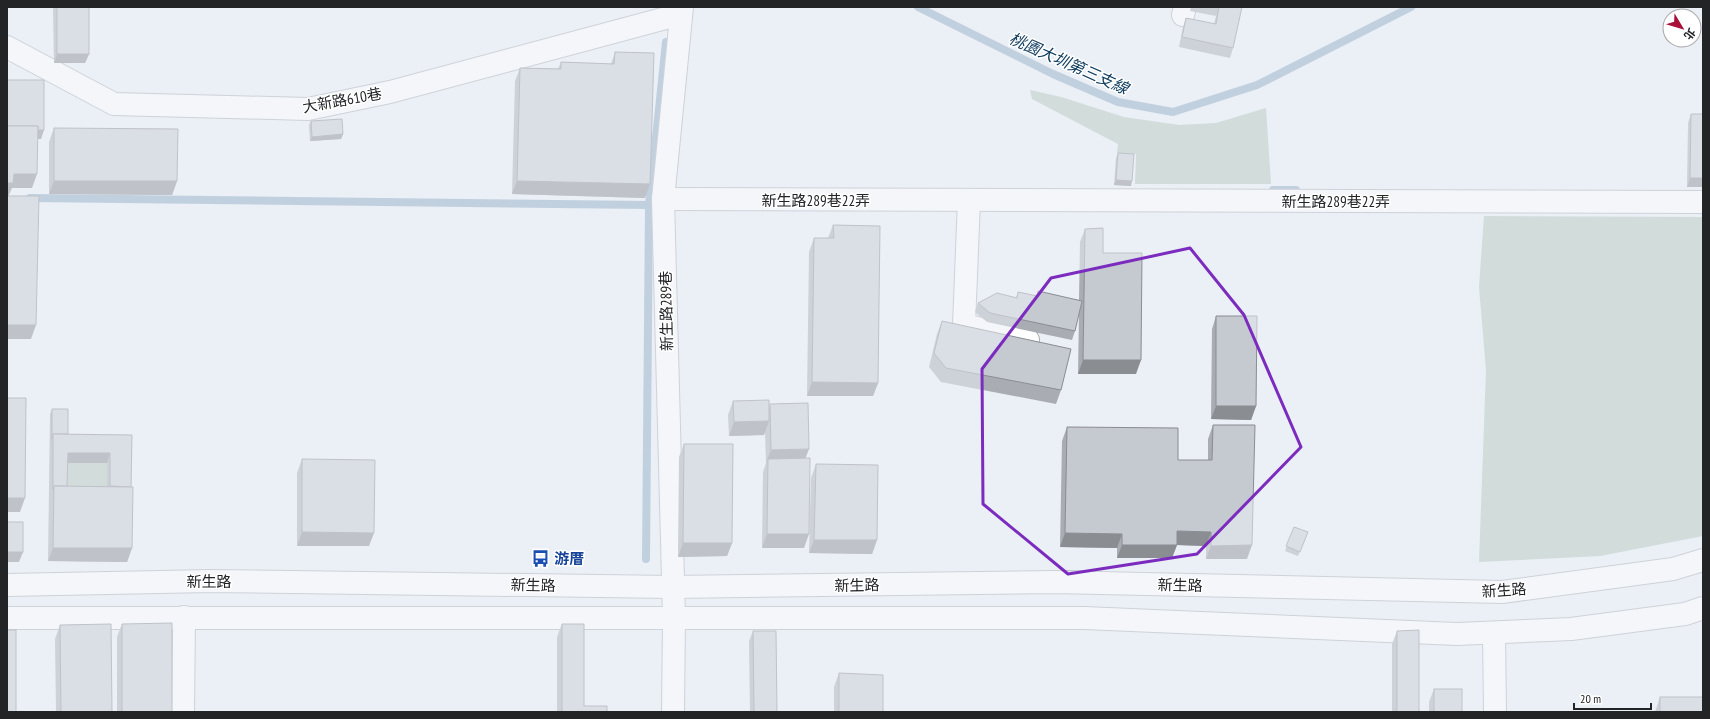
<svg xmlns="http://www.w3.org/2000/svg" width="1710" height="719" viewBox="0 0 1710 719" font-family="'PT Sans Narrow','Noto Sans TC',sans-serif">
  <style>
    .green { fill: #b1c6ba }
    .lines { fill: none; stroke-linecap: round; stroke-linejoin: round }
    .stream { stroke: #8faac2; stroke-width: 8 }
    .minor-casing { stroke: #acb0b6; stroke-width: 24 }
    .major-casing { stroke: #acb0b6; stroke-width: 24 }
    .minor { stroke: #fff; stroke-width: 22 }
    .major { stroke: #fff; stroke-width: 22 }
    .wall { fill: #a9adb3; fill-rule: evenodd }
    .shaded-wall { fill: #8a8d92 }
    .building { fill: #c5c9d0; stroke: #8a8d92 }
    .marked { fill: none; stroke: #7b2cbf; stroke-width: 3; stroke-linejoin: round }
    .labels { text-anchor: middle; dominant-baseline: central; stroke-width: 3; stroke-linejoin: round; paint-order: stroke }
    .street-label { font-size: 15px; fill: #222426; stroke: #fff }
    .transit-label { font-size: 15px; font-weight: bold; fill: #164399; stroke: #fff; text-anchor: start }
    .water-label { font-size: 16px; font-style: italic; fill: #123f61; stroke: #fff }
  </style>
  <rect width="100%" height="100%" fill="#ebeff6"/>
  <!-- green -->
  <g class="green">
    <path d="M 1030,90 L 1061,97 L 1124,117 L 1179,125 L 1216,123 L 1266,108 L 1271,184 L 1135,184 L 1136,154 L 1117,153 L 1118,144 L 1032,99 Z"/>
    <path d="M 1484,216 L 1703,217 L 1703,536 L 1600,556 L 1479,562 L 1486,370 L 1479,287 Z"/>
    <path d="M 64,463 L 107,463 L 107,500 L 63,499 Z"/>
  </g>
  <g class="lines">
    <!-- stream -->
    <g class="stream">
      <path d="M 918,7 L 1053,74 L 1118,102 L 1173,112 L 1257,85 L 1411,7"/>
      <path d="M 1273,190 L 1296,190"/>
      <path d="M 30,198 L 649,205 L 646,559"/>
      <path d="M 649,205 L 666,42"/>
    </g>
    <defs>
      <g id="minor">
        <path d="M 1183,15 L 1185,7"/>
        <path d="M 7,47 L 114,104 L 308,109 L 390,92 L 681,14"/>
        <path d="M 663,199 L 1703,202"/>
        <path d="M 969,200 L 964,325 L 1028,340"/>
        <path d="M 1494,633 L 1495,712"/>
        <path d="M 183,712 L 184,617"/>
        <path d="M 673,712 L 674,617 L 663,199 L 682,7"/>
      </g>
      <g id="major">
        <path d="M 7,585 L 210,581 L 672,587 L 1054,582 L 1502,592 L 1673,569 L 1703,560"/>
        <path d="M 7,618 L 1084,618 L 1457,634 L 1571,629 L 1685,614 L 1703,608"/>
      </g>
    </defs>
    <!-- minor casing -->
    <use href="#minor" class="minor-casing"/>
    <!-- major casing -->
    <use href="#major" class="major-casing"/>
    <!-- minor -->
    <use href="#minor" class="minor"/>
    <!-- major -->
    <use href="#major" class="major"/>
  </g>
  <!-- wall -->
  <g class="wall">
    <path d="M 53,7 L 89,7 L 89,54 L 85,63 L 54,63 Z"/>
    <path d="M 1191,7 L 1242,7 L 1233,48 L 1230,58 L 1179,47 L 1183,27 L 1186,18 L 1214,24 L 1216,16 L 1190,11 Z"/>
    <path d="M 615,52 L 645,198 L 512,194 L 515,81 L 520,68 L 558,69 L 561,62 L 611,64 Z"/>
    <path d="M 1691,114 L 1703,187 L 1687,187 L 1688,123 Z"/>
    <path d="M 311,121 L 343,134 L 341,139 L 310,141 L 309,125 Z"/>
    <path d="M 54,128 L 177,181 L 172,195 L 49,194 L 49,142 Z"/>
    <path d="M 1118,153 L 1131,186 L 1114,185 L 1116,158 Z"/>
    <path d="M 833,225 L 878,383 L 873,396 L 807,396 L 809,252 L 814,238 L 828,238 Z"/>
    <path d="M 1085,229 L 1103,253 L 1136,374 L 1078,374 L 1079,313 L 1075,331 L 1072,340 L 987,322 L 975,312 L 978,303 L 1016,298 L 1018,292 L 1037,296 L 1079,300 L 1080,242 Z"/>
    <path d="M 1216,316 L 1256,406 L 1251,420 L 1211,419 L 1212,329 Z"/>
    <path d="M 942,321 L 1061,390 L 1056,404 L 941,382 L 929,367 L 937,334 Z"/>
    <path d="M 733,401 L 769,408 L 770,404 L 806,458 L 804,548 L 762,548 L 763,472 L 766,463 L 765,431 L 764,435 L 729,436 L 728,415 Z"/>
    <path d="M 52,409 L 68,434 L 132,435 L 131,487 L 132,548 L 127,562 L 48,561 L 50,414 ZM 67,463 L 107,463 L 107,486 L 67,486 Z"/>
    <path d="M 1213,425 L 1247,559 L 1206,559 L 1206,546 L 1177,545 L 1172,558 L 1117,558 L 1117,548 L 1060,547 L 1062,441 L 1067,427 L 1178,460 L 1208,460 L 1208,439 Z"/>
    <path d="M 684,444 L 732,543 L 727,556 L 678,557 L 679,457 Z"/>
    <path d="M 302,459 L 369,546 L 297,546 L 297,473 Z"/>
    <path d="M 816,464 L 877,540 L 872,554 L 809,553 L 811,478 Z"/>
    <path d="M 1294,527 L 1308,532 L 1298,556 L 1285,551 Z"/>
    <path d="M 122,624 L 172,712 L 117,712 L 117,637 Z"/>
    <path d="M 562,624 L 584,706 L 607,712 L 557,712 L 557,637 Z"/>
    <path d="M 60,625 L 112,712 L 56,712 L 55,639 Z"/>
    <path d="M 753,631 L 777,712 L 750,712 L 749,641 Z"/>
    <path d="M 1397,631 L 1419,712 L 1392,712 L 1392,644 Z"/>
    <path d="M 839,673 L 883,712 L 834,712 L 834,687 Z"/>
    <path d="M 1434,689 L 1462,712 L 1429,712 L 1429,702 Z"/>
    <path d="M 1660,697 L 1703,712 L 1655,712 Z"/>
  </g>
  <!-- shaded-wall -->
  <g class="shaded-wall">
    <path d="M 57,54 L 89,54 L 85,63 L 54,63 Z"/>
    <path d="M 7,130 L 44,130 L 41,139 L 7,139 Z"/>
    <path d="M 343,134 L 341,139 L 310,141 L 312,137 Z"/>
    <path d="M 14,174 L 37,174 L 32,188 L 12,188 L 8,197 L 7,197 L 7,183 Z"/>
    <path d="M 1690,178 L 1703,178 L 1703,187 L 1687,187 Z"/>
    <path d="M 1116,180 L 1132,181 L 1131,186 L 1114,185 Z"/>
    <path d="M 54,181 L 177,181 L 172,195 L 49,194 Z"/>
    <path d="M 517,181 L 650,184 L 645,198 L 512,194 Z"/>
    <path d="M 7,325 L 36,325 L 31,339 L 7,339 Z"/>
    <path d="M 1083,360 L 1141,360 L 1136,374 L 1078,374 Z"/>
    <path d="M 812,382 L 878,383 L 873,396 L 807,396 Z"/>
    <path d="M 1216,406 L 1256,406 L 1251,420 L 1211,419 Z"/>
    <path d="M 769,421 L 764,435 L 729,436 L 734,422 Z"/>
    <path d="M 809,449 L 804,462 L 768,459 L 766,463 L 771,450 Z"/>
    <path d="M 68,453 L 110,453 L 107,463 L 64,463 Z"/>
    <path d="M 7,498 L 25,498 L 20,512 L 7,512 Z"/>
    <path d="M 1177,531 L 1211,532 L 1206,546 L 1177,545 L 1172,558 L 1117,558 L 1122,545 Z"/>
    <path d="M 302,532 L 374,533 L 369,546 L 297,546 Z"/>
    <path d="M 1065,533 L 1122,534 L 1117,548 L 1060,547 Z"/>
    <path d="M 767,534 L 809,534 L 804,548 L 762,548 Z"/>
    <path d="M 814,540 L 877,540 L 872,554 L 809,553 Z"/>
    <path d="M 683,543 L 732,543 L 727,556 L 678,557 Z"/>
    <path d="M 1252,545 L 1247,559 L 1206,559 L 1211,546 Z"/>
    <path d="M 53,548 L 132,548 L 127,562 L 48,561 Z"/>
    <path d="M 7,552 L 23,552 L 19,562 L 7,562 Z"/>
  </g>
  <!-- building -->
  <g class="building">
    <rect x="57" y="7" width="32" height="47"/>
    <path d="M 1219,7 L 1242,7 L 1233,48 L 1182,37 L 1186,18 L 1216,24 Z"/>
    <path d="M 615,52 L 654,53 L 650,184 L 517,181 L 520,68 L 561,69 L 561,62 L 614,64 Z"/>
    <path d="M 7,80 L 44,80 L 44,130 L 38,130 L 38,126 L 7,126 Z"/>
    <path d="M 1691,114 L 1703,114 L 1703,178 L 1690,178 Z"/>
    <path d="M 342,119 L 343,134 L 312,137 L 311,121 Z"/>
    <path d="M 7,126 L 38,126 L 37,174 L 14,174 L 13,183 L 7,183 Z"/>
    <path d="M 54,128 L 178,129 L 177,181 L 54,181 Z"/>
    <path d="M 1118,153 L 1134,154 L 1132,181 L 1116,180 Z"/>
    <path d="M 7,196 L 39,196 L 36,325 L 7,325 Z"/>
    <path d="M 833,225 L 880,226 L 878,383 L 812,382 L 814,238 L 834,238 Z"/>
    <path d="M 1103,228 L 1103,253 L 1142,253 L 1141,360 L 1083,360 L 1085,229 Z"/>
    <path d="M 1038,291 L 1082,301 L 1075,331 L 990,313 L 978,303 L 997,293 L 1017,298 L 1018,292 L 1037,296 Z"/>
    <path d="M 1216,316 L 1257,316 L 1256,406 L 1216,406 Z"/>
    <path d="M 942,321 L 1071,349 L 1061,390 L 946,368 L 934,353 Z"/>
    <path d="M 7,398 L 26,398 L 25,498 L 7,498 Z"/>
    <path d="M 769,400 L 769,421 L 734,422 L 733,401 Z"/>
    <path d="M 808,403 L 809,449 L 771,450 L 770,404 Z"/>
    <path d="M 52,409 L 68,409 L 68,434 L 53,434 L 52,439 Z"/>
    <path d="M 1213,425 L 1255,425 L 1252,545 L 1211,546 L 1211,532 L 1177,531 L 1177,545 L 1122,545 L 1122,534 L 1065,533 L 1067,427 L 1178,428 L 1178,460 L 1212,460 Z"/>
    <path d="M 53,434 L 132,435 L 131,487 L 110,486 L 110,453 L 68,453 L 67,486 L 54,486 L 53,490 Z"/>
    <path d="M 684,444 L 733,444 L 732,543 L 683,543 Z"/>
    <path d="M 810,458 L 809,534 L 767,534 L 768,459 Z"/>
    <path d="M 302,459 L 375,460 L 374,533 L 302,532 Z"/>
    <path d="M 816,464 L 878,465 L 877,540 L 814,540 Z"/>
    <path d="M 54,486 L 133,487 L 132,548 L 53,548 Z"/>
    <rect x="7" y="522" width="16" height="30"/>
    <path d="M 1294,527 L 1308,532 L 1300,552 L 1286,546 Z"/>
    <path d="M 172,623 L 172,712 L 122,712 L 122,624 Z"/>
    <path d="M 111,624 L 112,712 L 61,712 L 60,625 Z"/>
    <path d="M 562,624 L 584,624 L 584,706 L 607,706 L 607,712 L 562,712 Z"/>
    <rect x="7" y="630" width="9" height="82"/>
    <path d="M 1419,630 L 1419,712 L 1397,712 L 1397,631 Z"/>
    <path d="M 753,631 L 776,631 L 777,712 L 754,712 Z"/>
    <path d="M 839,673 L 883,675 L 883,712 L 839,712 Z"/>
    <rect x="1434" y="689" width="28" height="23"/>
    <rect x="1660" y="697" width="43" height="15"/>
  </g>
  <!-- marked area -->
  <path d="M0 0H1710V719H0ZM 1190,248 L 1244,315 L 1301,447 L 1197,554 L 1068,574 L 983,504 L 982,369 L 1051,278 Z" fill="#ebeff6" fill-opacity=".55" fill-rule="evenodd"/>
  <path class="marked" d="M 1190,248 L 1244,315 L 1301,447 L 1197,554 L 1068,574 L 983,504 L 982,369 L 1051,278 Z"/>
  <!-- icons -->
  <defs>
    <symbol id="bus-bare" viewBox="-9 -9 18 18"><path d="M-5-6H5V4H4V6H2V4H-2V6H-4V4H-5ZM-3.5-4V0h7V-4ZM-3.5 1.2v1.5H-2V1.2ZM2 1.2v1.5H3.5V1.2Z" fill="#1a4fb4" stroke="#fff" stroke-width="2.5" paint-order="stroke"/></symbol>
  </defs>
  <g fill-rule="evenodd">
    <use href="#bus-bare" x="528" y="546" width="25" height="25"/>
  </g>
  <g class="labels">
    <!-- street labels -->
    <g class="street-label">
      <text transform="translate(342 100) rotate(-10)">大新路610巷</text>
      <text x="816" y="200">新生路289巷22弄</text>
      <text x="1336" y="201">新生路289巷22弄</text>
      <text transform="translate(666 311) rotate(-91)">新生路289巷</text>
      <text x="209" y="581">新生路</text>
      <text transform="translate(533 585) rotate(1)">新生路</text>
      <text transform="translate(857 585) rotate(-1)">新生路</text>
      <text transform="translate(1180 585) rotate(1)">新生路</text>
      <text transform="translate(1504 590) rotate(-4)">新生路</text>
    </g>
    <!-- transit labels -->
    <g class="transit-label">
      <text x="554" y="558">游厝</text>
    </g>
    <!-- water labels -->
    <g class="water-label">
      <text transform="translate(1069 63) rotate(24)">桃園大圳第三支線</text>
    </g>
  </g>
  <!-- border -->
  <rect width="1710" height="719" fill="none" stroke="#222426" stroke-width="16"/>
  <!-- north arrow -->
  <g transform="translate(1682 28) rotate(128)"><circle r="19" fill="#ffffff" stroke="#a7a7a8"/>
  <path d="M0-3L7 15L0 10L-7 15Z" fill="#a81039"/>
  <text y="-6" font-size="11" font-weight="bold" text-anchor="middle" fill="#222426">北</text>
  </g>
  <!-- scale -->
  <path d="M1574 703v6h77v-6" fill="none" stroke="#222426" stroke-width="2"/>
  <text x="1580" y="703" font-size="12" fill="#222426" stroke="#ffffff" stroke-width="3" paint-order="stroke">20 m</text>
</svg>
